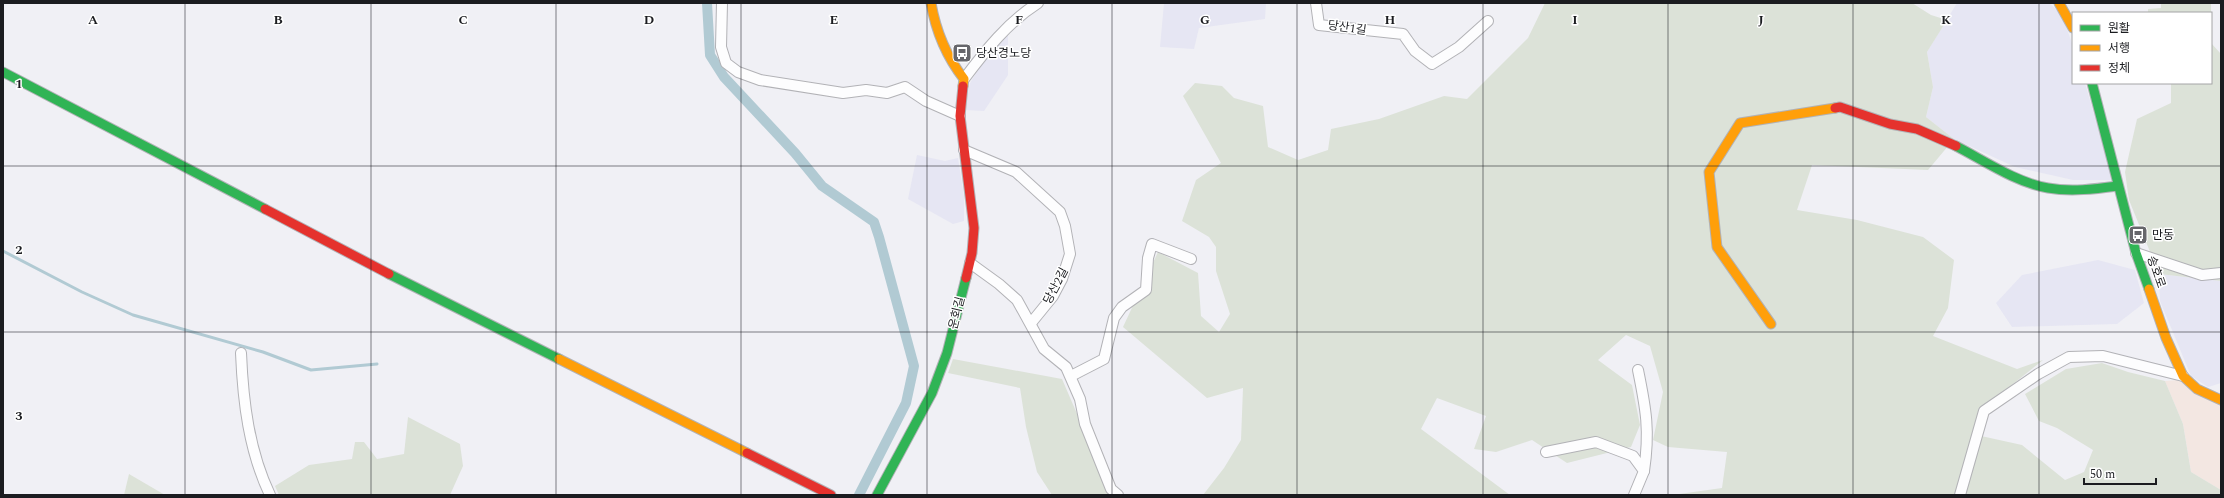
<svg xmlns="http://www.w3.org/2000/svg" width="2224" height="498" viewBox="0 0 2224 498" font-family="Spectral,'Noto Sans KR',serif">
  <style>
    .commercial { fill: #f3e7e2 }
    .built { fill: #e6e6f3 }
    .green { fill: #dce2d8 }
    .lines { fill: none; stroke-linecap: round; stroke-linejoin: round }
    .stream { stroke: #b1cad3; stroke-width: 3 }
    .canal { stroke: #b1cad3; stroke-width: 10 }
    .street-casing { stroke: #b2b2b6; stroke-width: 12 }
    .fast-casing { stroke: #b2b2b6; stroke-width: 11 }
    .slow-casing { stroke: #b2b2b6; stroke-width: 11 }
    .jam-casing { stroke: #b2b2b6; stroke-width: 11 }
    .street { stroke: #fdfdfe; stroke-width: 10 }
    .fast { stroke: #30b455; stroke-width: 9 }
    .slow { stroke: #ff9f0a; stroke-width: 9 }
    .jam { stroke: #e5322d; stroke-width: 9 }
    .grid { fill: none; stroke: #1b1c20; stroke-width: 1; stroke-opacity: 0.55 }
    .labels { text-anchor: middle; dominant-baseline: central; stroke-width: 3; stroke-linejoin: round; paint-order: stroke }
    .street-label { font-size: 12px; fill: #1b1c20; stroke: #fff }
    .poi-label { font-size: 12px; fill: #1b1c20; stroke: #fff; text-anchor: start }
    .grid-label { font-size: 13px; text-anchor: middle; font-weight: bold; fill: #1b1c20; stroke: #fff; stroke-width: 3; stroke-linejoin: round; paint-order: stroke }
  </style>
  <rect width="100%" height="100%" fill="#f0f0f5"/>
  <!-- commercial -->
  <path class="commercial" d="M 2178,380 L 2221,403 L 2221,490 L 2191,472 L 2183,424 L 2165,381 Z"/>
  <!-- built -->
  <g class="built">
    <path d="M 1164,3 L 1266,3 L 1265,19 L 1199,28 L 1194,49 L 1160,47 Z"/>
    <path d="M 1957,3 L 2049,3 L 2062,15 L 2073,46 L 2073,83 L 2085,83 L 2113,180 L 2073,180 L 2015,167 L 1954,139 L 1926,117 L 1933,87 L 1927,52 Z"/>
    <path d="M 1008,35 L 1008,75 L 984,111 L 965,110 L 970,83 L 986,57 Z"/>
    <path d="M 917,155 L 945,161 L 958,158 L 964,196 L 964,221 L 953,224 L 908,199 Z"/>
    <path d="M 2098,260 L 2135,270 L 2144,303 L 2117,324 L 2012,327 L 1996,303 L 2022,275 Z"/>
    <path d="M 2159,274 L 2221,281 L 2221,383 L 2208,387 L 2191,376 L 2160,301 Z"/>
  </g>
  <!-- green -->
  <g class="green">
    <path d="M 1545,3 L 1912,3 L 1931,15 L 1947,20 L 1927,52 L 1933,87 L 1926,117 L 1954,139 L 1928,170 L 1812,165 L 1797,210 L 1857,220 L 1923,237 L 1954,260 L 1948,308 L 1933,336 L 2017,369 L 2043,360 L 1978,412 L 1972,434 L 2022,445 L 2065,480 L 2084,472 L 2093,450 L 2057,428 L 2039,421 L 2025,394 L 2066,369 L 2102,363 L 2128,372 L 2165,381 L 2183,424 L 2191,472 L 2221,490 L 2221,495 L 1672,495 L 1722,488 L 1727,452 L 1668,447 L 1653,440 L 1663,392 L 1650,346 L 1626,335 L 1598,360 L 1632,385 L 1640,425 L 1631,447 L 1567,463 L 1532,440 L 1496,452 L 1474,449 L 1486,416 L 1437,398 L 1421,429 L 1510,495 L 1203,495 L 1224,468 L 1241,440 L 1243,388 L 1207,398 L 1123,327 L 1158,252 L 1198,273 L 1201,316 L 1219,332 L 1230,314 L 1216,271 L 1216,247 L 1209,237 L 1182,221 L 1196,180 L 1221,163 L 1183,96 L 1195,83 L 1222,86 L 1234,98 L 1263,106 L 1268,147 L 1298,160 L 1328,150 L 1331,129 L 1379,119 L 1444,96 L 1467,99 L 1528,38 Z"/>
    <path d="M 2161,3 L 2211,3 L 2211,13 L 2148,13 L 2148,9 L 2161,8 Z"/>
    <path d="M 2211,43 L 2221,54 L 2221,281 L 2159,274 L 2129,200 L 2125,172 L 2137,119 L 2171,103 L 2171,83 L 2211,83 Z"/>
    <path d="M 953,359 L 1062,379 L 1112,495 L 1052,495 L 1037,472 L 1026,427 L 1020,388 L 948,373 Z"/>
    <path d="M 408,417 L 460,444 L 463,466 L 450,495 L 279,495 L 275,486 L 309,465 L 352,459 L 355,442 L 364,442 L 377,459 L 404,454 Z"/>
    <path d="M 129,474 L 165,495 L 124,495 Z"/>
  </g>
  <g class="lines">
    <!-- stream -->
    <path class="stream" d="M 3,251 L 82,292 L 133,315 L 263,352 L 311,370 L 377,364"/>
    <!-- canal -->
    <path class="canal" d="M 707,3 L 710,55 L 724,77 L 795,153 L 822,186 L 874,222 L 879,237 L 914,366 L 906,403 L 859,495"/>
    <defs>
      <g id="street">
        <path d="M 722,3 L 721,47 L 726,63 L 738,72 L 760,80 L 843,93 L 866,90 L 887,93 L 905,87 L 926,101 L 960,116"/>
        <path d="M 1316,3 L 1319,25 L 1403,34 L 1415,51 L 1432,64 L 1459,47 L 1488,21"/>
        <path d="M 964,79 C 985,51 1008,22 1038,3"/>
        <path d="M 964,150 L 1016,172 L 1060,212 L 1065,226 L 1070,254 L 1062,279 L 1053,296 L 1031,323"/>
        <path d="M 2136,253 L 2202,275 L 2221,273"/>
        <path d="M 970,263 L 999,284 L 1017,300 L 1044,349 L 1066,367 L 1080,399 L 1085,424 L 1111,489 L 1118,495"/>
        <path d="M 241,353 C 243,402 249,451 270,495"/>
        <path d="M 1638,370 C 1646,409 1650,431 1644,471"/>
        <path d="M 1071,376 L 1104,359 L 1114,318 L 1122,307 L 1146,290 L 1148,258 L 1152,244 L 1191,259"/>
        <path d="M 1546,452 L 1596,442 L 1633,456 L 1644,471 L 1634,495"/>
        <path d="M 1960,495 L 1984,411 L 2038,374 L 2069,357 L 2103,356 L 2183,376"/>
      </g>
      <g id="fast">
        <path d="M 3,72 L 265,209"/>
        <path d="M 2092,83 L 2136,253 L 2149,289"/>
        <path d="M 1956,146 C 1983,160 2017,183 2048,188 C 2071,192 2095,189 2118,186"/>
        <path d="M 389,274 L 559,359"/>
        <path d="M 877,495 L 932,393 L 947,353 L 966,278"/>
      </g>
      <g id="slow">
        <path d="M 931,3 C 936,32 946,56 964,79 L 963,86"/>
        <path d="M 2059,3 L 2073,28"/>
        <path d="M 2149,289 L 2166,338 L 2183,376 L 2197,389 L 2221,400"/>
        <path d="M 1771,324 L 1717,247 L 1709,172 L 1740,123 L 1835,108"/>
        <path d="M 559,359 L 747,453"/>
      </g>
      <g id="jam">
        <path d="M 963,86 L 960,116 L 974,228 L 972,253 L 966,278"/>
        <path d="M 1835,108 L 1840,107 L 1890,124 L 1917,129 L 1956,146"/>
        <path d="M 265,209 L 389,274"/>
        <path d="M 747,453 L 831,495"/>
      </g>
    </defs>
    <!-- street casing -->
    <use href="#street" class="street-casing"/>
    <!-- fast casing -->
    <use href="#fast" class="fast-casing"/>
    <!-- slow casing -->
    <use href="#slow" class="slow-casing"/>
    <!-- jam casing -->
    <use href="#jam" class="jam-casing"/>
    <!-- street -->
    <use href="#street" class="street"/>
    <!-- fast -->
    <use href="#fast" class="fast"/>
    <!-- slow -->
    <use href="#slow" class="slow"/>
    <!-- jam -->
    <use href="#jam" class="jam"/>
  </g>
  <!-- grid -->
  <path class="grid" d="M 185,3 L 185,495M 371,3 L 371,495M 556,3 L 556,495M 741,3 L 741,495M 927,3 L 927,495M 1112,3 L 1112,495M 1297,3 L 1297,495M 1483,3 L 1483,495M 1668,3 L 1668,495M 1853,3 L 1853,495M 2039,3 L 2039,495M 3,166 L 2221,166M 3,332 L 2221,332"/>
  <!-- icons -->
  <defs>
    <symbol id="bus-square" viewBox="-11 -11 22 22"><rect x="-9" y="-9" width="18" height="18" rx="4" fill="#66666b" stroke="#fff"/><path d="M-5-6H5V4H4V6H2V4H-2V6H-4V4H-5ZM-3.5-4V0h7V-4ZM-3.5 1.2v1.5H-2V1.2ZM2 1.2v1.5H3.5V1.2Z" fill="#fff"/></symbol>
  </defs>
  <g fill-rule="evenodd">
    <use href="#bus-square" x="951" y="42" width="22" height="22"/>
    <use href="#bus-square" x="2127" y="224" width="22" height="22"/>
  </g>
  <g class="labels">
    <!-- street labels -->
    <g class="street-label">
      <text transform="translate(1347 28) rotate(8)">당산1길</text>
      <text transform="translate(2156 272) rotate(71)">송호로</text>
      <text transform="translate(1056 286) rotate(-62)">당산2길</text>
      <text transform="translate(957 313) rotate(-76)">운회길</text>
    </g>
    <!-- poi labels -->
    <g class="poi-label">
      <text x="976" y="53">당산경노당</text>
      <text x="2152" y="235">만동</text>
    </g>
  </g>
  <g class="grid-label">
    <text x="93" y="24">A</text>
    <text x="278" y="24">B</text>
    <text x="463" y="24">C</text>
    <text x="649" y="24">D</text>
    <text x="834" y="24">E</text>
    <text x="1019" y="24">F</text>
    <text x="1205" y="24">G</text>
    <text x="1390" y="24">H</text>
    <text x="1575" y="24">I</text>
    <text x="1761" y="24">J</text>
    <text x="1946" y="24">K</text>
    <text x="19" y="88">1</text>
    <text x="19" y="254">2</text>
    <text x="19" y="420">3</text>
  </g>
  <!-- border -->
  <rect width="2224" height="498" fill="none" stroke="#1b1c20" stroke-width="8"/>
  <!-- legend -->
  <rect x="2072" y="12" width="140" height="72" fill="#ffffff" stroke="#a4a4a6"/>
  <rect x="2080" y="25" width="20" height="6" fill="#30b455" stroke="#a4a4a6"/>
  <text x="2108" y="32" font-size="12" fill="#1b1c20">원활</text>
  <rect x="2080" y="45" width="20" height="6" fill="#ff9f0a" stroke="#a4a4a6"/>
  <text x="2108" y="52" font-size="12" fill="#1b1c20">서행</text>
  <rect x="2080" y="65" width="20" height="6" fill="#e5322d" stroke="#a4a4a6"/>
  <text x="2108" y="72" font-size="12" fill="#1b1c20">정체</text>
  <!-- scale -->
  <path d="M2084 478v6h72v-6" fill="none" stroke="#1b1c20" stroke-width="2"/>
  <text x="2090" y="478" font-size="12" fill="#1b1c20" stroke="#ffffff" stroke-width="3" paint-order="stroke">50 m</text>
</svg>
